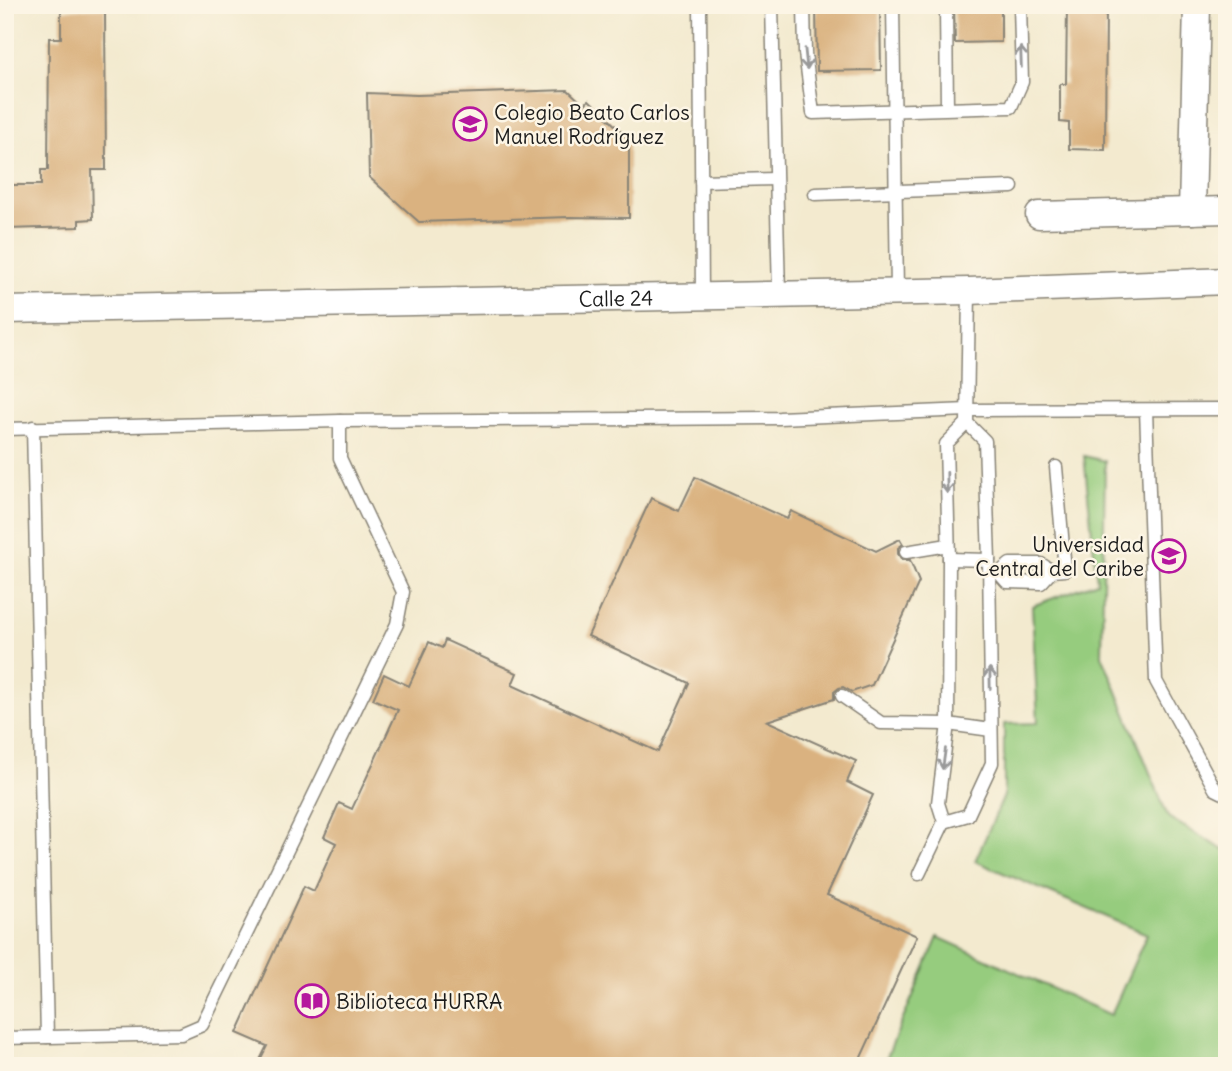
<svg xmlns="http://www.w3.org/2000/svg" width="1232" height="1071" viewBox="0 0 1232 1071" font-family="Delius,sans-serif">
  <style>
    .green { fill: #96cc7e; stroke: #59744d; stroke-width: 2 }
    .building { fill: #dab280 }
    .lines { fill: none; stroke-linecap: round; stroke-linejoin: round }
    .service-casing { stroke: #888376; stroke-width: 15 }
    .minor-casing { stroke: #888376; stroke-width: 29 }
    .service { stroke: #fff; stroke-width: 12 }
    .minor { stroke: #fff; stroke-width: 26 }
    .oneway { stroke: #999 }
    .labels { text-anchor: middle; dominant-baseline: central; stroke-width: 5; stroke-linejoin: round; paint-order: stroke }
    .poi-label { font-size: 21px; fill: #1c1c1c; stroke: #fcf5e5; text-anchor: start }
    .street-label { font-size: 21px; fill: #1c1c1c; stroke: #fcf5e5 }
  </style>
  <rect width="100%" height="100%" fill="#fcf5e5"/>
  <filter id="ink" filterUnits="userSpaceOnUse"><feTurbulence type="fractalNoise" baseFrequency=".0143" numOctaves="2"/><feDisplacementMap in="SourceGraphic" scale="14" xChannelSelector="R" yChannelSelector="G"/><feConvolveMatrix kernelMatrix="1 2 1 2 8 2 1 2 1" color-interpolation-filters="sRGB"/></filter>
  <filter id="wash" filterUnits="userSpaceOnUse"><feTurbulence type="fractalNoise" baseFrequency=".00686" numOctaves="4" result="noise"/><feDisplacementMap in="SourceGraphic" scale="28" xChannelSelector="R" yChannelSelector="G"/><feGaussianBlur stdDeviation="1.57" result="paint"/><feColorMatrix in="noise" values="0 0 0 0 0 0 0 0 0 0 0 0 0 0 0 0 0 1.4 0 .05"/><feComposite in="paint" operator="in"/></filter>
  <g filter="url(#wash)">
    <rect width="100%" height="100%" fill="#f3eacf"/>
    <!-- green -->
    <path class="green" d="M 1084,456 L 1105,461 L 1102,655 L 1168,817 L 1227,852 L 1227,1066 L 883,1066 L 938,937 L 1111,1015 L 1147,934 L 975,861 L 1004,796 L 1004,724 L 1038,723 L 1032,606 L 1097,582 Z"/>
    <g id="blocks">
      <!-- building -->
      <g class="building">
        <path d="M 816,5 L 880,5 L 881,70 L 817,71 Z"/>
        <path d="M 954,5 L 1001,5 L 1001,42 L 955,43 Z"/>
        <path d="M 1067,5 L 1106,5 L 1105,150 L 1069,149 L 1069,123 L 1060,122 L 1060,84 L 1066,84 Z"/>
        <path d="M 105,8 L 106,170 L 92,170 L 93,219 L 79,220 L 79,227 L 5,229 L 5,185 L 41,185 L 41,170 L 48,170 L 49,38 L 61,38 L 61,10 Z"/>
        <path d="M 568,90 L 584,105 L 589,100 L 629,139 L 629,218 L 570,217 L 419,222 L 369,177 L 367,93 L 417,95 Z"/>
        <path d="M 695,477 L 787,519 L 791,511 L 876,551 L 900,539 L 903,544 L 898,548 L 898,554 L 902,560 L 910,560 L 919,582 L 872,685 L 852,692 L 843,687 L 839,688 L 834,692 L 834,699 L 767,721 L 856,761 L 847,782 L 873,795 L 827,895 L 917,936 L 857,1066 L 257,1066 L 267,1046 L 237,1033 L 304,886 L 314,891 L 336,843 L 324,837 L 339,803 L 352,809 L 398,710 L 373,699 L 384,674 L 409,686 L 429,642 L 442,648 L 445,640 L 517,673 L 512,685 L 658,752 L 689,683 L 588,636 L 651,498 L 679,511 Z"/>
      </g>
    </g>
  </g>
  <g filter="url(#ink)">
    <use href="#blocks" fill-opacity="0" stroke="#888376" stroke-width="2"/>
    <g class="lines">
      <defs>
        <g id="service">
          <path d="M 700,5 L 702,296"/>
          <path d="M 772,5 L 779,294"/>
          <path d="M 804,5 L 805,53 L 813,113 L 1011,107 L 1022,82 L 1020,5"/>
          <path d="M 893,5 L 897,292"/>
          <path d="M 946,8 L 947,108"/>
          <path d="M 701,181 L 775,179"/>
          <path d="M 815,194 L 1012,187"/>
          <path d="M 1146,410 L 1156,681 L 1215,789 L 1227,795"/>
          <path d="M 967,423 L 985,441 L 989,560 L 992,763 L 968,815 L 944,822 L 938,803 L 948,724 L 949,559 L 946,444 L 967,423 L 969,291"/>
          <path d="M 33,427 L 47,1037"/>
          <path d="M 5,429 L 340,421 L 779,418 L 968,410 L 1227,409"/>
          <path d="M 906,552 L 948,545"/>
          <path d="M 949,559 L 989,560"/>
          <path d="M 992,573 L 999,573 L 1010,564 L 1041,564 L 1052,571"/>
          <path d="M 999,573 L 1007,582 L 1041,583 L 1052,571 L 1065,570 L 1056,467"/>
          <path d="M 842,696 L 881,723 L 948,724 L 991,730"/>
          <path d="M 919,874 L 944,822"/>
          <path d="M 5,1038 L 181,1034 L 202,1025 L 397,624 L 403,592 L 340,458 L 340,421"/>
        </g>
        <g id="minor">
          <path d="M 1192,211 L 1197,5"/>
          <path d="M 1039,215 L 1227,210"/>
          <path id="s1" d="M 5,310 L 969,291 L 1227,281"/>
        </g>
      </defs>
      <!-- service casing -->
      <use href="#service" class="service-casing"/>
      <!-- minor casing -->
      <use href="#minor" class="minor-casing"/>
      <!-- service -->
      <use href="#service" class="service"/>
      <!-- minor -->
      <use href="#minor" class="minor"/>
    </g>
    <!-- one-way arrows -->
    <defs><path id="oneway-shaft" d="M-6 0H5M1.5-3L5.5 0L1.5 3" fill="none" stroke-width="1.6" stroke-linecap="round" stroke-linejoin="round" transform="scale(1.75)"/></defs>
    <g class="oneway">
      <use href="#oneway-shaft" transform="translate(1021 57) rotate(-92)"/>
      <use href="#oneway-shaft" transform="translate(806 59) rotate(84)"/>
      <use href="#oneway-shaft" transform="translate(947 483) rotate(89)"/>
      <use href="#oneway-shaft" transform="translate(990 678) rotate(-91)"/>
      <use href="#oneway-shaft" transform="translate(944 759) rotate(98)"/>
    </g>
  </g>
  <!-- icons -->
  <defs>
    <symbol id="university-ring" viewBox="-11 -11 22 22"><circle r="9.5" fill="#fcf5e5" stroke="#b5179e" stroke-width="1.5"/><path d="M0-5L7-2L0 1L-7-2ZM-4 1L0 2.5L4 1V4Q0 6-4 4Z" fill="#b5179e"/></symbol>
    <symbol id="library-ring" viewBox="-11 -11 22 22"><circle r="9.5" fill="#fcf5e5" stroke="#b5179e" stroke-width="1.5"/><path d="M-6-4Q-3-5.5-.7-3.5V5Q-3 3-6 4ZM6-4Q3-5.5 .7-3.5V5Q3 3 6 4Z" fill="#b5179e"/></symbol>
  </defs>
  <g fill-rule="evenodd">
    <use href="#university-ring" x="451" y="105" width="38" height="38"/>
    <use href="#university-ring" x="1150" y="537" width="38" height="38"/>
    <use href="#library-ring" x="293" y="982" width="38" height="38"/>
  </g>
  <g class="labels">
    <!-- poi labels -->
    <g class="poi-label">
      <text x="494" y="112">Colegio Beato Carlos<tspan x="494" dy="24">Manuel Rodríguez</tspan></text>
      <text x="1144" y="544" text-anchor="end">Universidad<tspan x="1144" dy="24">Central del Caribe</tspan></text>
      <text x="336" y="1001">Biblioteca HURRA</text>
    </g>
    <!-- street labels -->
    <g class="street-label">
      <text stroke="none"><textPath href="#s1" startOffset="611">Calle 24</textPath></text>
    </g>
  </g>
  <!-- margin -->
  <rect width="1232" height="1071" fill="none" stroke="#fcf5e5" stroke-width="28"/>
</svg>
